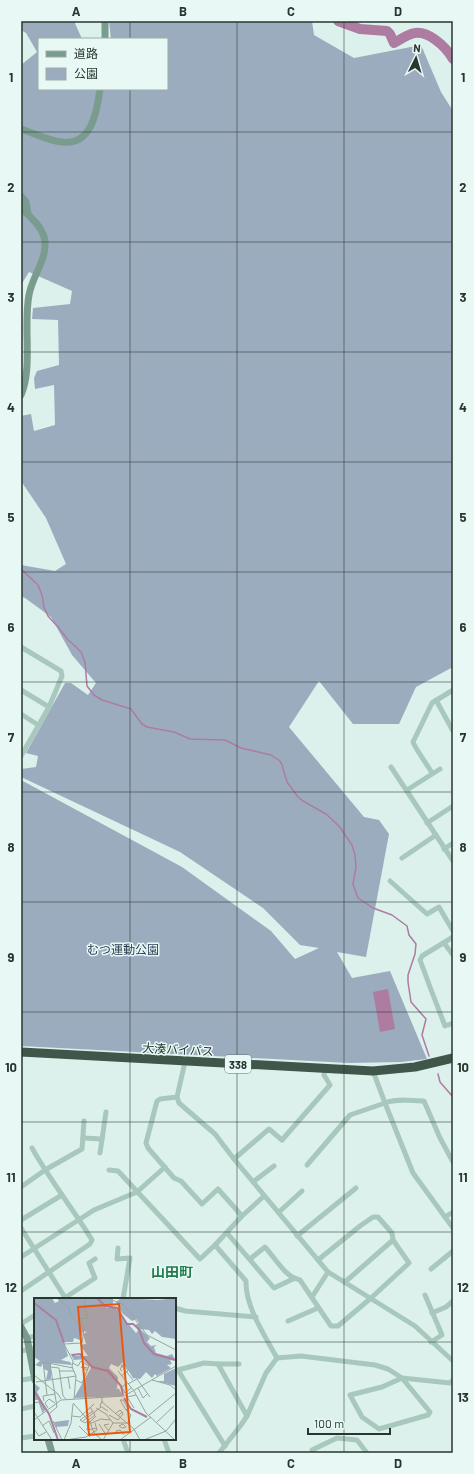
<svg xmlns="http://www.w3.org/2000/svg" width="474" height="1474" viewBox="0 0 474 1474" font-family="Barlow,'Noto Sans JP',sans-serif">
  <style>
    .green { fill: #9cacbf }
    .water { fill: #ad7ca0 }
    .lines { fill: none; stroke-linecap: round; stroke-linejoin: round }
    .stream { stroke: #ad7ca0; stroke-width: 1.5 }
    .river { stroke: #ad7ca0; stroke-width: 10 }
    .street { stroke: #a8c8be; stroke-width: 5 }
    .secondary { stroke: #7a9c8e; stroke-width: 7 }
    .highway { stroke: #3f564b; stroke-width: 9 }
    .grid { fill: none; stroke: #28362f; stroke-width: 1; stroke-opacity: 0.55 }
    .labels { text-anchor: middle; dominant-baseline: central; stroke-width: 3; stroke-linejoin: round; paint-order: stroke }
    .shield { fill: #e8f9f5; stroke: #62706a; stroke-width: 1 }
    .shield-label { font-size: 11px; font-weight: bold; fill: #28362f }
    .park-label { font-size: 12px; fill: #2d3d53; stroke: #e8f9f5 }
    .street-label { font-size: 12px; fill: #28362f; stroke: #e8f9f5 }
    .quarter-label { font-size: 14px; font-weight: bold; fill: #237b4c; stroke: #e8f9f5 }
    .inset-river { fill: none; stroke: #ad7ca0; stroke-width: 2 }
    .inset-road { fill: none; stroke: #94a6a0; stroke-width: 1 }
    .view { fill: #e8590c; fill-opacity: 0.15; stroke: #e8590c; stroke-width: 2 }
    .inset-edge { fill: none; stroke: #28362f; stroke-width: 2 }
    .neatline { fill: none; stroke: #28362f; stroke-width: 1.5 }
    .grid-label { font-size: 13px; text-anchor: middle; font-weight: bold; fill: #28362f }
  </style>
  <rect width="100%" height="100%" fill="#dcf1eb"/>
  <!-- green -->
  <path class="green" d="M 21,21 L 74,21 L 82,39 L 39,39 L 39,89 L 167,89 L 167,39 L 111,39 L 109,21 L 312,21 L 314,35 L 354,58 L 421,45 L 441,92 L 453,111 L 453,667 L 416,687 L 399,724 L 353,724 L 319,681 L 289,727 L 364,817 L 379,820 L 389,834 L 366,957 L 337,952 L 352,978 L 390,971 L 427,1059 L 401,1062 L 349,1063 L 21,1046 L 21,780 L 182,867 L 271,931 L 295,959 L 319,948 L 300,945 L 263,908 L 180,852 L 21,777 L 21,769 L 36,767 L 38,756 L 26,753 L 65,683 L 71,683 L 88,695 L 96,683 L 72,655 L 51,617 L 25,598 L 21,597 L 21,565 L 55,571 L 66,564 L 46,518 L 21,481 L 21,416 L 31,414 L 34,431 L 55,425 L 54,385 L 35,389 L 34,378 L 37,371 L 59,365 L 58,320 L 32,319 L 33,308 L 70,304 L 72,291 L 29,272 L 21,285 L 21,65 L 37,52 L 26,33 L 21,30 Z"/>
  <!-- water -->
  <path class="water" d="M 388,989 L 395,1029 L 380,1032 L 373,992 Z"/>
  <g class="lines">
    <!-- stream -->
    <g class="stream">
      <path d="M 21,569 L 38,585 L 42,595 L 44,607 L 48,616 L 58,627 L 68,640 L 73,644 L 81,652 L 85,662 L 87,686 L 94,695 L 102,700 L 131,709 L 142,724 L 147,727 L 174,732 L 190,739 L 225,740 L 241,748 L 271,755 L 280,761 L 282,765 L 287,782 L 298,797 L 303,801 L 326,814 L 339,826 L 352,845 L 355,855 L 356,867 L 353,884 L 358,898 L 373,908 L 392,915 L 407,926 L 409,935 L 416,944 L 415,954 L 408,975 L 408,982 L 411,1002 L 426,1019 L 422,1035 L 429,1056"/>
      <path d="M 438,1074 L 440,1082 L 453,1097"/>
    </g>
    <!-- river -->
    <path class="river" d="M 338,21 L 360,29 L 387,31 L 390,34 L 394,43 C 400,40 405,36 411,34 C 427,28 446,47 453,59"/>
    <!-- street -->
    <g class="street">
      <path d="M 21,647 L 61,671 L 62,676 L 49,707 L 21,756"/>
      <path d="M 21,690 L 49,707"/>
      <path d="M 436,700 L 453,731"/>
      <path d="M 21,714 L 38,725"/>
      <path d="M 391,767 L 453,861"/>
      <path d="M 432,773 C 428,766 415,748 413,742 L 432,703 L 453,690"/>
      <path d="M 407,790 L 440,769"/>
      <path d="M 427,823 L 453,806"/>
      <path d="M 444,849 L 453,843"/>
      <path d="M 402,858 L 436,835"/>
      <path d="M 390,881 L 427,914 L 439,907 L 453,931"/>
      <path d="M 453,937 L 422,956 L 420,960 L 430,987 L 445,1026 L 453,1023"/>
      <path d="M 444,943 L 453,955"/>
      <path d="M 185,1062 L 177,1097 L 179,1103 L 215,1134 L 234,1159 L 328,1272 L 415,1326 L 453,1361"/>
      <path d="M 177,1097 L 160,1099 L 157,1101 L 146,1143 L 148,1148 L 174,1178 L 181,1181 L 202,1204 L 218,1189 L 242,1216"/>
      <path d="M 83,1138 L 102,1139"/>
      <path d="M 100,1153 L 106,1112"/>
      <path d="M 234,1159 L 269,1129 L 282,1140 L 330,1085 L 324,1075 L 325,1068"/>
      <path d="M 453,1162 L 440,1138 L 424,1101 C 412,1101 396,1098 385,1103 L 413,1173 L 445,1217 L 453,1212"/>
      <path d="M 307,1165 L 350,1115 L 385,1103 L 373,1071"/>
      <path d="M 109,1170 L 118,1171 L 200,1259 L 215,1245 L 246,1281 C 245,1306 265,1336 277,1358 L 266,1373 L 247,1416 L 241,1425 L 219,1453"/>
      <path d="M 253,1182 L 274,1166"/>
      <path d="M 21,1187 L 45,1170 L 82,1149 L 84,1121"/>
      <path d="M 279,1212 L 302,1191"/>
      <path d="M 445,1217 L 453,1228"/>
      <path d="M 21,1220 L 62,1195"/>
      <path d="M 21,1228 L 66,1299"/>
      <path d="M 227,1233 L 274,1288 L 293,1279"/>
      <path d="M 297,1236 L 356,1188"/>
      <path d="M 215,1245 L 242,1216 L 264,1196"/>
      <path d="M 118,1248 L 117,1259 L 130,1258 L 123,1299"/>
      <path d="M 21,1257 L 94,1210 L 137,1192 L 165,1167"/>
      <path d="M 250,1259 L 265,1247 C 275,1258 285,1277 300,1280 L 331,1326 L 338,1326 L 371,1298 L 409,1263 L 393,1240"/>
      <path d="M 318,1260 L 360,1226 L 373,1217 L 378,1217 L 392,1233 L 393,1240 L 345,1282"/>
      <path d="M 431,1269 L 453,1251"/>
      <path d="M 21,1291 L 90,1244 L 92,1240 C 73,1209 50,1180 32,1148"/>
      <path d="M 425,1295 L 442,1335 L 431,1342"/>
      <path d="M 312,1297 L 328,1272"/>
      <path d="M 63,1299 L 95,1278 L 89,1263 L 95,1259"/>
      <path d="M 175,1308 L 185,1311 L 256,1317"/>
      <path d="M 432,1313 L 446,1307 L 453,1301"/>
      <path d="M 288,1321 L 318,1308"/>
      <path d="M 21,1324 L 35,1315"/>
      <path d="M 27,1338 L 35,1336"/>
      <path d="M 21,1351 L 35,1348"/>
      <path d="M 277,1358 L 301,1356 L 375,1365 L 388,1369 L 402,1378 L 450,1383 L 453,1380"/>
      <path d="M 218,1364 L 247,1416"/>
      <path d="M 402,1378 L 430,1412 L 428,1415 L 379,1429 L 362,1417 L 350,1395 L 382,1387 Z"/>
      <path d="M 21,1380 L 35,1378"/>
      <path d="M 21,1409 L 35,1406"/>
      <path d="M 21,1438 L 35,1436"/>
      <path d="M 123,1439 L 128,1453"/>
      <path d="M 164,1439 L 169,1453"/>
      <path d="M 225,1446 L 178,1370 L 204,1363 L 218,1364 L 239,1364"/>
      <path d="M 313,1453 L 312,1450 L 337,1438 L 357,1440 L 367,1453"/>
    </g>
    <!-- secondary -->
    <g class="secondary">
      <path d="M 105,39 L 105,21"/>
      <path d="M 21,129 C 34,133 48,141 62,142 C 92,146 97,111 100,89"/>
      <path d="M 21,196 L 26,202 L 28,214"/>
      <path d="M 21,209 C 31,216 45,230 45,243 C 46,261 32,277 29,295 C 23,325 33,368 21,395"/>
      <path d="M 21,1327 L 27,1338 L 35,1380"/>
      <path d="M 48,1439 L 52,1453"/>
    </g>
    <!-- highway -->
    <path class="highway" d="M 21,1052 L 373,1071 L 415,1067 L 453,1058"/>
  </g>
  <!-- grid -->
  <path class="grid" d="M 130,21 L 130,39M 237,21 L 237,1453M 344,21 L 344,1453M 130,89 L 130,1299M 21,132 L 453,132M 21,242 L 453,242M 21,352 L 453,352M 21,462 L 453,462M 21,572 L 453,572M 21,682 L 453,682M 21,792 L 453,792M 21,902 L 453,902M 21,1012 L 453,1012M 21,1122 L 453,1122M 21,1232 L 453,1232M 21,1342 L 35,1342M 175,1342 L 453,1342M 130,1439 L 130,1453"/>
  <g class="labels">
    <!-- shield labels -->
    <rect class="shield" x="225" y="1055" width="26" height="18" rx="3"/>
    <g class="shield-label">
      <text x="238" y="1064">338</text>
    </g>
    <!-- park labels -->
    <g class="park-label">
      <text x="123" y="949">むつ運動公園</text>
    </g>
    <!-- street labels -->
    <g class="street-label">
      <text transform="translate(178 1049) rotate(3)">大湊バイパス</text>
    </g>
    <!-- quarter labels -->
    <g class="quarter-label">
      <text x="172" y="1271">山田町</text>
    </g>
  </g>
  <!-- overview -->
  <g transform="translate(34 1298)">
    <rect width="142" height="142" fill="#dcf1eb"/>
    <path d="M 0,0 L 18,0 L 21,5 L 25,3 L 23,0 L 79,0 L 79,6 L 71,8 L 72,10 L 81,10 L 102,35 L 104,33 L 101,27 L 105,25 L 102,21 L 98,23 L 88,15 L 82,4 L 87,0 L 124,2 L 142,0 L 142,41 L 128,39 L 121,33 L 118,36 L 115,32 L 106,31 L 116,40 L 113,44 L 117,48 L 123,47 L 120,49 L 122,55 L 133,58 L 138,56 L 142,63 L 136,62 L 138,66 L 133,67 L 137,70 L 123,78 L 121,76 L 118,80 L 112,74 L 106,81 L 99,80 L 89,64 L 84,69 L 77,66 L 75,70 L 84,79 L 83,90 L 81,90 L 85,91 L 89,98 L 40,100 L 58,68 L 51,61 L 40,62 L 36,55 L 42,58 L 54,58 L 46,47 L 52,46 L 49,36 L 53,34 L 49,33 L 46,42 L 40,40 L 39,44 L 30,44 L 34,58 L 27,62 L 36,64 L 38,67 L 17,65 L 17,81 L 12,82 L 14,73 L 10,71 L 9,65 L 7,69 L 1,67 L 6,63 L 0,59 ZM 142,70 L 142,88 L 123,83 L 130,83 L 130,76 ZM 0,85 L 6,90 L 3,94 L 12,111 L 9,114 L 4,102 L 0,102 ZM 35,122 L 34,128 L 22,129 L 20,124 Z" fill="#9cacbf"/>
    <path class="inset-river" d="M 63,0 L 71,8 L 83,10 L 93,26 L 99,26 L 105,31 L 110,45 L 120,56 L 142,62M 0,5 L 22,22 L 30,45M 38,57 L 46,56 L 58,69 L 74,73 L 87,88 L 89,97M 0,93 L 15,116 L 24,142M 90,100 L 97,111 L 113,119"/>
    <path class="inset-road" d="M 23,0 L 35,10 L 37,18 L 50,30 L 48,45 L 30,46 L 39,63 L 38,69 L 42,78 L 40,101M 73,0 L 90,7 L 113,37 L 142,52M 45,25 L 45,21 L 53,20 L 50,0M 39,65 L 44,68 L 47,63 L 55,68 L 48,85 L 42,82M 87,67 L 99,82M 17,69 L 25,70 L 29,98 L 32,101M 53,72 L 47,69 L 54,70M 25,73 L 40,73M 84,73 L 100,93M 0,77 L 24,96 L 27,101M 87,78 L 94,73 L 90,65 L 86,71 L 88,73M 34,79 L 36,91M 118,82 L 136,87 L 142,92M 2,84 L 42,78M 93,85 L 88,89 L 91,95 L 97,90M 94,86 L 103,81 L 116,99M 104,90 L 109,100 L 113,96M 100,93 L 112,115 L 141,142M 13,97 L 9,64 L 39,70M 68,100 L 68,104 L 100,131 L 106,142M 86,102 L 89,102 L 94,110 L 92,112 ZM 10,103 L 9,98 L 21,96M 68,103 L 66,108 L 74,113M 0,105 L 5,104 L 9,115M 39,105 L 56,124 L 60,135 L 68,142M 14,110 L 11,105 L 15,101 L 21,105M 62,110 L 72,116 L 79,125 L 69,142M 100,110 L 93,99 L 102,97M 92,112 L 97,117 L 94,124M 0,114 L 18,142M 16,115 L 23,109 L 16,66M 81,116 L 86,112 L 88,114 L 84,118M 75,117 L 84,122 L 89,116 L 88,114M 115,117 L 142,95M 38,118 L 46,119 L 60,106M 0,122 L 27,102 L 90,98 L 142,68M 46,122 L 51,125 L 61,117 L 56,109M 46,122 L 59,113M 19,123 L 28,142M 49,123 L 67,109M 123,124 L 140,108M 79,125 L 95,125M 65,126 L 72,137M 89,126 L 92,129 L 88,130 L 85,128 ZM 53,127 L 67,121 L 76,122M 8,128 L 15,123 L 20,135M 45,128 L 56,139M 53,130 L 53,132 L 63,130M 54,130 L 53,127 L 62,118M 0,131 L 5,138 L 12,134M 75,133 L 70,127 L 75,126M 84,136 L 82,133 L 86,132 L 90,137M 30,142 L 37,125 L 39,106M 31,142 L 52,139 L 63,132 L 61,125M 86,142 L 117,119M 110,142 L 132,133 L 142,121"/>
    <path class="view" d="M 85,6 L 96,134 L 55,137 L 44,9 Z"/>
    <rect width="142" height="142" class="inset-edge"/>
  </g>
  <!-- border -->
  <rect width="474" height="1474" fill="none" stroke="#e8f9f5" stroke-width="44"/>
  <!-- legend -->
  <rect x="38" y="38" width="130" height="52" fill="#e8f9f5" stroke="#9baba6"/>
  <rect x="46" y="51" width="20" height="6" fill="#7a9c8e" stroke="#9baba6"/>
  <text x="74" y="58" font-size="12" fill="#28362f">道路</text>
  <rect x="46" y="68" width="20" height="12" fill="#9cacbf" stroke="#9baba6"/>
  <text x="74" y="78" font-size="12" fill="#28362f">公園</text>
  <!-- north arrow -->
  <g transform="translate(416 58) rotate(5)" stroke="#e8f9f5" stroke-width="3" paint-order="stroke">
  <path d="M0-3L7 15L0 10L-7 15Z" fill="#28362f"/>
  <text y="-6" font-size="11" font-weight="bold" text-anchor="middle" fill="#28362f">N</text>
  </g>
  <!-- scale -->
  <path d="M308 1428v6h82v-6" fill="none" stroke="#28362f" stroke-width="2"/>
  <text x="314" y="1428" font-size="12" fill="#28362f" stroke="#e8f9f5" stroke-width="3" paint-order="stroke">100 m</text>
  <rect x="22" y="22" width="430" height="1430" class="neatline"/>
  <g class="grid-label">
    <text x="76" y="16">A</text>
    <text x="183" y="16">B</text>
    <text x="291" y="16">C</text>
    <text x="398" y="16">D</text>
    <text x="11" y="82">1</text>
    <text x="463" y="82">1</text>
    <text x="11" y="192">2</text>
    <text x="463" y="192">2</text>
    <text x="11" y="302">3</text>
    <text x="463" y="302">3</text>
    <text x="11" y="412">4</text>
    <text x="463" y="412">4</text>
    <text x="11" y="522">5</text>
    <text x="463" y="522">5</text>
    <text x="11" y="632">6</text>
    <text x="463" y="632">6</text>
    <text x="11" y="742">7</text>
    <text x="463" y="742">7</text>
    <text x="11" y="852">8</text>
    <text x="463" y="852">8</text>
    <text x="11" y="962">9</text>
    <text x="463" y="962">9</text>
    <text x="11" y="1072">10</text>
    <text x="463" y="1072">10</text>
    <text x="11" y="1182">11</text>
    <text x="463" y="1182">11</text>
    <text x="11" y="1292">12</text>
    <text x="463" y="1292">12</text>
    <text x="11" y="1402">13</text>
    <text x="463" y="1402">13</text>
    <text x="76" y="1468">A</text>
    <text x="183" y="1468">B</text>
    <text x="291" y="1468">C</text>
    <text x="398" y="1468">D</text>
  </g>
</svg>
